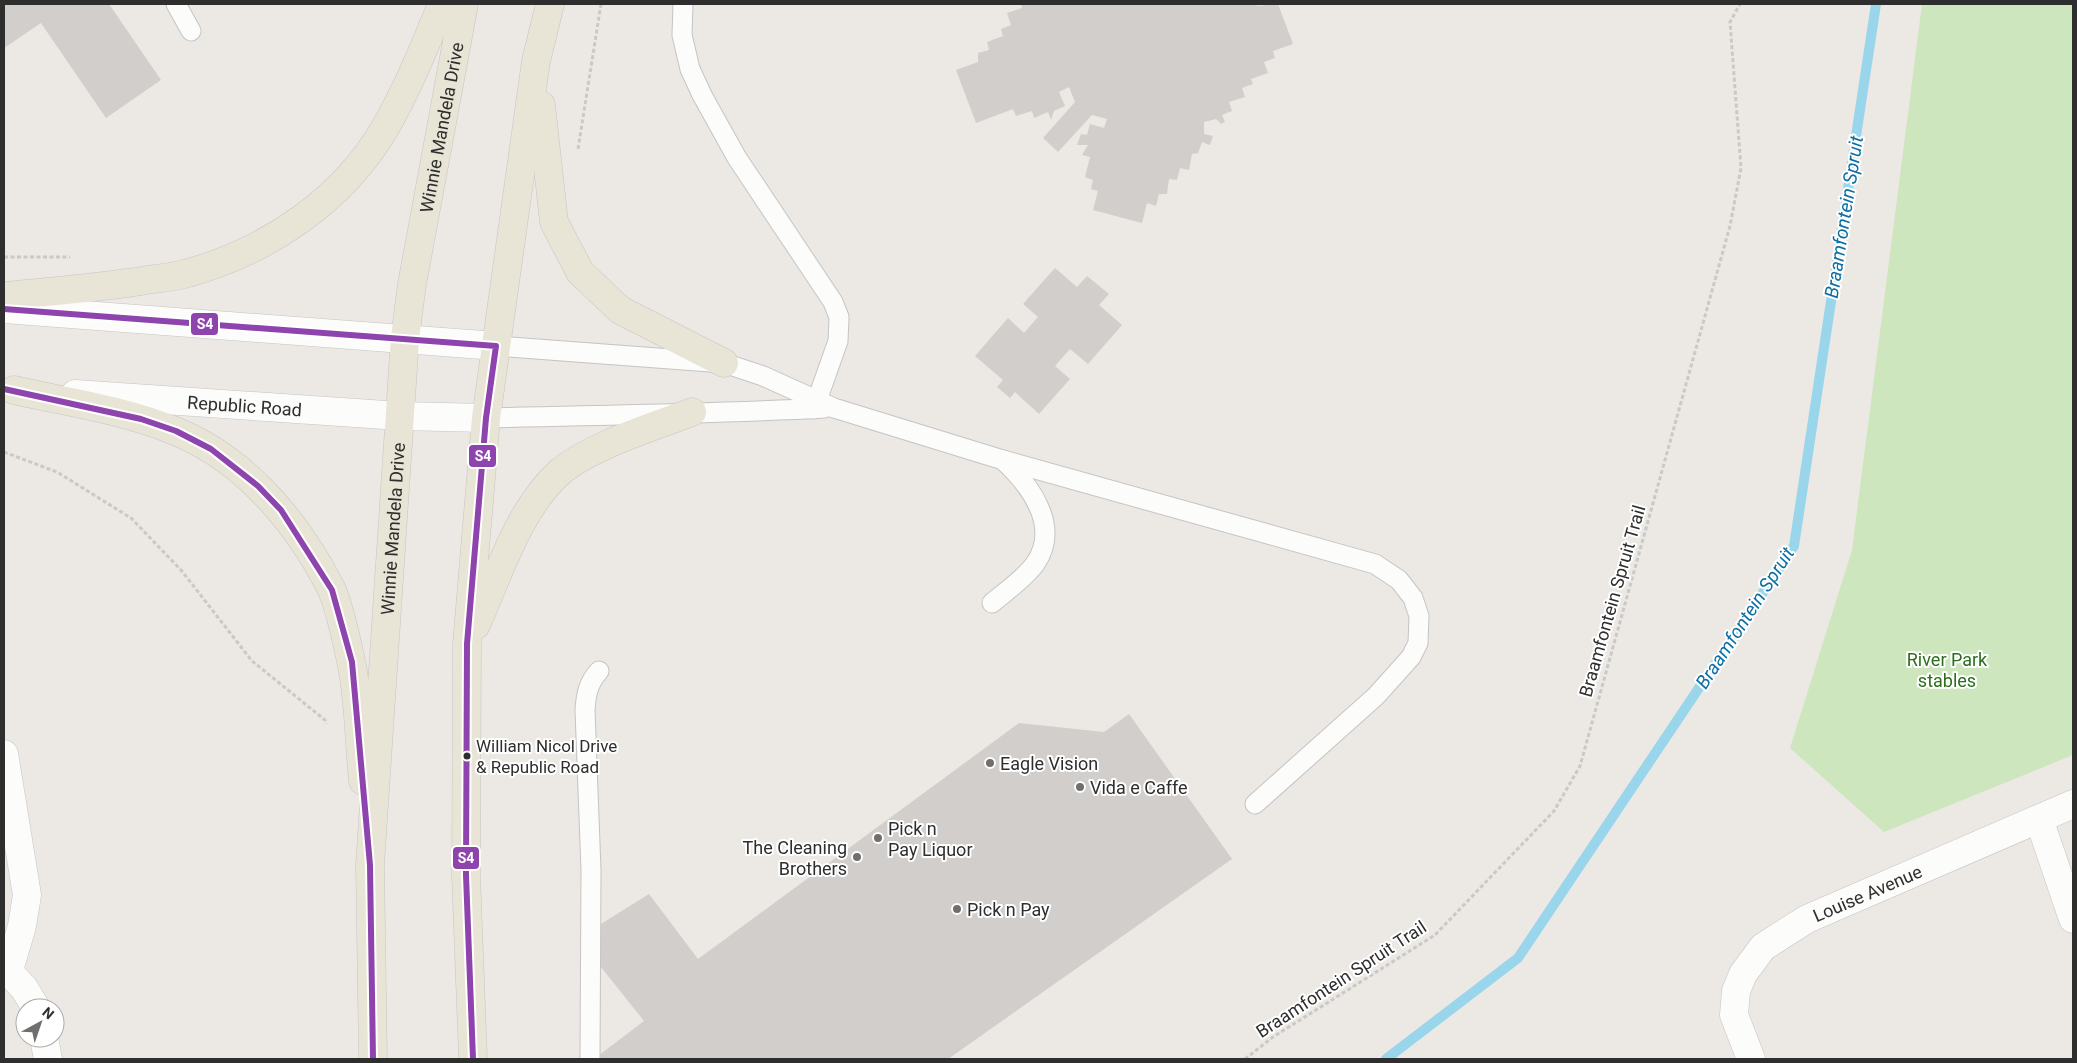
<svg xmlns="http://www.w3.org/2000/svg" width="2077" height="1063" viewBox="0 0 2077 1063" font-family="Roboto,sans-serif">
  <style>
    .green { fill: #cee6be }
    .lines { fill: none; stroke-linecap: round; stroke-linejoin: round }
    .stream { stroke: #99d6ec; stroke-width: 10 }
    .building { fill: #d1cecb }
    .service-casing { stroke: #c5c4c5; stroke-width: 21 }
    .minor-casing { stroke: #c5c4c5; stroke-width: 29 }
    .secondary-casing { stroke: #c5c4c5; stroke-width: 29 }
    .primary-casing { stroke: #c6c5c4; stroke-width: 29 }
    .path { stroke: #c9c9c8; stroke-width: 3; stroke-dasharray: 4 2.5; stroke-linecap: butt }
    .service { stroke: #fcfcfb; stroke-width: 19 }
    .minor { stroke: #fcfcfb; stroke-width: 28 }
    .secondary { stroke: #fcfcfb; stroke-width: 28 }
    .primary { stroke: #e8e4d6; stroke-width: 28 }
    .bus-1-casing { stroke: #fff; stroke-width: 10 }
    .bus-1 { stroke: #8e44ad; stroke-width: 6 }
    .bus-dot { fill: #2e2e2e; stroke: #fff; stroke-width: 2 }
    .poi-dot { fill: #706f6e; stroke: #fff; stroke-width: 2 }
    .labels { text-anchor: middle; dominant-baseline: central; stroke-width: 4; stroke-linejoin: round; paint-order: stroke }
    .bus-label { font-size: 17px; fill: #2e2e2e; stroke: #fff; text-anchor: start }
    .street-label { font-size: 18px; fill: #2e2e2e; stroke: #fff }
    .park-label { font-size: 18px; fill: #2c6e1b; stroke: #fff }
    .poi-label { font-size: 18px; fill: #2e2e2e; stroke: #fff; text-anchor: start }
    .water-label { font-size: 19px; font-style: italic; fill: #0d6fa3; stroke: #fff }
    .line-badge { stroke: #fff; stroke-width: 2 }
    .badge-label { font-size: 14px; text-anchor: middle; font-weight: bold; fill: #fff }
  </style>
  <rect width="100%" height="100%" fill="#ece8e4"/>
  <!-- green -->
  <path class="green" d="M 1922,4 L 2073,4 L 2073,755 L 1884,832 L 1790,748 L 1852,550 Z"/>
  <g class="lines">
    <!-- stream -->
    <path class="stream" d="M 1386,1059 L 1518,958 L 1794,546 L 1876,4"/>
  </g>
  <!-- building -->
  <g class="building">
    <path d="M 4,4 L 109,4 L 161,80 L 106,118 L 41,23 L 4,48 Z"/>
    <path d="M 1021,4 L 1256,4 L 1257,6 L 1278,4 L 1293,44 L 1273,51 L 1275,58 L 1264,62 L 1268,73 L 1251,79 L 1253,84 L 1242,88 L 1245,97 L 1229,102 L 1232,111 L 1222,115 L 1225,122 L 1221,124 L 1216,119 L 1204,122 L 1204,134 L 1213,136 L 1210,145 L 1202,142 L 1198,153 L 1192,154 L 1189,170 L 1180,168 L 1177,180 L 1169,179 L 1167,194 L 1159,194 L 1156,206 L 1147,203 L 1142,223 L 1093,210 L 1098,191 L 1091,189 L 1093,180 L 1085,177 L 1090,157 L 1082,155 L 1088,145 L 1077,145 L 1081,134 L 1087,135 L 1090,124 L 1104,128 L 1107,119 L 1092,115 L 1058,152 L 1043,138 L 1075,102 L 1069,87 L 1059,92 L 1065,106 L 1054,111 L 1051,120 L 1048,112 L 1034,118 L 1032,111 L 1016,116 L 1013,109 L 976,123 L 956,70 L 978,62 L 978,53 L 989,50 L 987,42 L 1003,36 L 1001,29 L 1011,25 L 1007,13 L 1022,8 Z"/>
    <path d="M 1055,268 L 1077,287 L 1087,276 L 1109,294 L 1099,305 L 1122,325 L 1088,364 L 1070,349 L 1055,366 L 1070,379 L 1039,414 L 1015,392 L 1010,398 L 997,387 L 1003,380 L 975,356 L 1008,318 L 1024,333 L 1038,317 L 1023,304 Z"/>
    <path d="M 1129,714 L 1232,859 L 948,1059 L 594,1059 L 644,1021 L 601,967 L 601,924 L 649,894 L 698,959 L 1019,723 L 1104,732 Z"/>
  </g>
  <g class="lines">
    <defs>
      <g id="service">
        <path d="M 176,4 L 191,31"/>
        <path d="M 683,4 L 682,35 L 690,69 L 702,95 L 737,158 L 833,302 L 839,317 L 838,341 L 814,409"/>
        <path d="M 496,346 L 724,363 L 763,376 L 834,408 L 1003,460 C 1031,486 1061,527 1035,564 C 1024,579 1006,591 992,603"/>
        <path d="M 486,418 C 599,415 712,414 825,408"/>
        <path d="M 1003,460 L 1375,564 L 1399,580 L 1413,598 L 1419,616 L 1418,643 L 1411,657 L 1376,696 L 1255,804"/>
        <path d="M 590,1059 L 591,870 L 585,710 C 586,695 588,683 599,671"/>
      </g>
      <g id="minor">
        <path d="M 4,754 L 27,895 L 22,926 L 9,970"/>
        <path d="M 2039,819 L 2073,919"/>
        <path d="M 4,967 L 24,988 L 36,1008"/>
        <path d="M 44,1038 L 48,1059"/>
        <path id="s1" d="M 1751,1059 L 1734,1015 L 1736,991 L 1743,974 L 1763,947 L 1807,919 L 2073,804"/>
      </g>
      <g id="secondary">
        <path d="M 4,309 L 496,346"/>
        <path id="s2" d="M 75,394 L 400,416 L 486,418"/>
      </g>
      <g id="primary">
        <path d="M 541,105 L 554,222 L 580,272 L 620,310 L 724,363"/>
        <path d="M 4,296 C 52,291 100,288 147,280 C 161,278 175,277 188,273 C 268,251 343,200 385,128 C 408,88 425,46 442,4"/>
        <path d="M 14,390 C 67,402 124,410 175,431 C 245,459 297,522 331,588 C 339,605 347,642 351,661 C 359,697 359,744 363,781"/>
        <path d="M 476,625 C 498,576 519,508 560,472 C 590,446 653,427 692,412"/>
        <path id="s3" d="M 373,1059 L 370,865 L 405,338 L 412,284 L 464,4"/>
        <path d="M 473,1059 L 466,875 L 467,644 L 486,418 L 536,61 L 550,4"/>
      </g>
    </defs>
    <!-- service casing -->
    <use href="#service" class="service-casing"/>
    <!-- minor casing -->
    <use href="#minor" class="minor-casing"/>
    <!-- secondary casing -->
    <use href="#secondary" class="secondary-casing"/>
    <!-- primary casing -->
    <use href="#primary" class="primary-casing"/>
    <!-- path -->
    <g class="path">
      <path d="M 578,149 L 601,4"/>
      <path d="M 4,257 L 70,257"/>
      <path d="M 4,452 L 57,472 L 131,518 L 181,570 L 252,661 L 325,720 L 326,724"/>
      <path d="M 1245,1059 L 1273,1037 L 1435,935 L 1554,811 L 1580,766 L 1730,226 L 1741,168 L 1730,22 L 1740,4"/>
    </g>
    <!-- service -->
    <use href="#service" class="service"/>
    <!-- minor -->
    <use href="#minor" class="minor"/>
    <!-- secondary -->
    <use href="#secondary" class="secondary"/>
    <!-- primary -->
    <use href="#primary" class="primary"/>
    <defs>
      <g id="bus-1">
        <path d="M 4,309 L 496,346 L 486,418 L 467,644 L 466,875 L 473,1059"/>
        <path d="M 4,389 L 141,419 L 176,431 L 211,449 L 258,486 L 281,510 L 332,590 L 352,662 L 370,865 L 373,1059"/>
      </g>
    </defs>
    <!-- bus-1 casing -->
    <use href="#bus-1" class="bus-1-casing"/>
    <!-- bus-1 -->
    <use href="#bus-1" class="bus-1"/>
  </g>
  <!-- markers -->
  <circle class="bus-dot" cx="467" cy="756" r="4.5"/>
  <g class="poi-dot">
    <circle cx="990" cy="763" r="5"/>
    <circle cx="1080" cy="787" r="5"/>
    <circle cx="878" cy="838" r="5"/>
    <circle cx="857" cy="857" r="5"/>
    <circle cx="957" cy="909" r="5"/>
  </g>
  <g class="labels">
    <!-- bus labels -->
    <g class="bus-label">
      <text x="476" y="746">William Nicol Drive<tspan x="476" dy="21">&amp; Republic Road</tspan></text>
    </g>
    <!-- street labels -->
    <g class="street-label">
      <text stroke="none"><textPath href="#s3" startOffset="936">Winnie Mandela Drive</textPath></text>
      <text stroke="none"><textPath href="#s2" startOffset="170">Republic Road</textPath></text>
      <text stroke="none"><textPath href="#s3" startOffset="531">Winnie Mandela Drive</textPath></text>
      <text transform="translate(1612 601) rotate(-74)">Braamfontein Spruit Trail</text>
      <text stroke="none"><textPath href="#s1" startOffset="241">Louise Avenue</textPath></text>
      <text transform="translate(1341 979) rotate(-33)">Braamfontein Spruit Trail</text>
    </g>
    <!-- park labels -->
    <g class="park-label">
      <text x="1947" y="659">River Park<tspan x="1947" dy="21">stables</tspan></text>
    </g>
    <!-- poi labels -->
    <g class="poi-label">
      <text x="1000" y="763">Eagle Vision</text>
      <text x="1090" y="787">Vida e Caffe</text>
      <text x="888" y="828">Pick n<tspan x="888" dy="21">Pay Liquor</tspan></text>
      <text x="847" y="847" text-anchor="end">The Cleaning<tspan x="847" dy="21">Brothers</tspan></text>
      <text x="967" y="909">Pick n Pay</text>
    </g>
    <!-- water labels -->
    <g class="water-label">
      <text transform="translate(1844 217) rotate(-81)">Braamfontein Spruit</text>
      <text transform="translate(1745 618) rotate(-57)">Braamfontein Spruit</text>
    </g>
  </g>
  <g class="line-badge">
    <rect x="190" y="312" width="29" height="24" rx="5" fill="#8e44ad"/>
    <rect x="468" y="444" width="29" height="24" rx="5" fill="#8e44ad"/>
    <rect x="452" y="846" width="28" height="24" rx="5" fill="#8e44ad"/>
  </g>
  <g class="badge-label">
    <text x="205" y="329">S4</text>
    <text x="483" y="461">S4</text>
    <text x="466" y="863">S4</text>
  </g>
  <!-- border -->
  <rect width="2077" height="1063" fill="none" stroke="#2e2e2e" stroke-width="10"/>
  <!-- north arrow -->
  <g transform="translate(40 1023) rotate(40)"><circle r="24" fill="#ffffff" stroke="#ababab"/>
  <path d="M0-4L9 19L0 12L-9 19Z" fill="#706f6e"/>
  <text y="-8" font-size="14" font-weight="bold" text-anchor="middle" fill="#2e2e2e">N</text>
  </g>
</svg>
